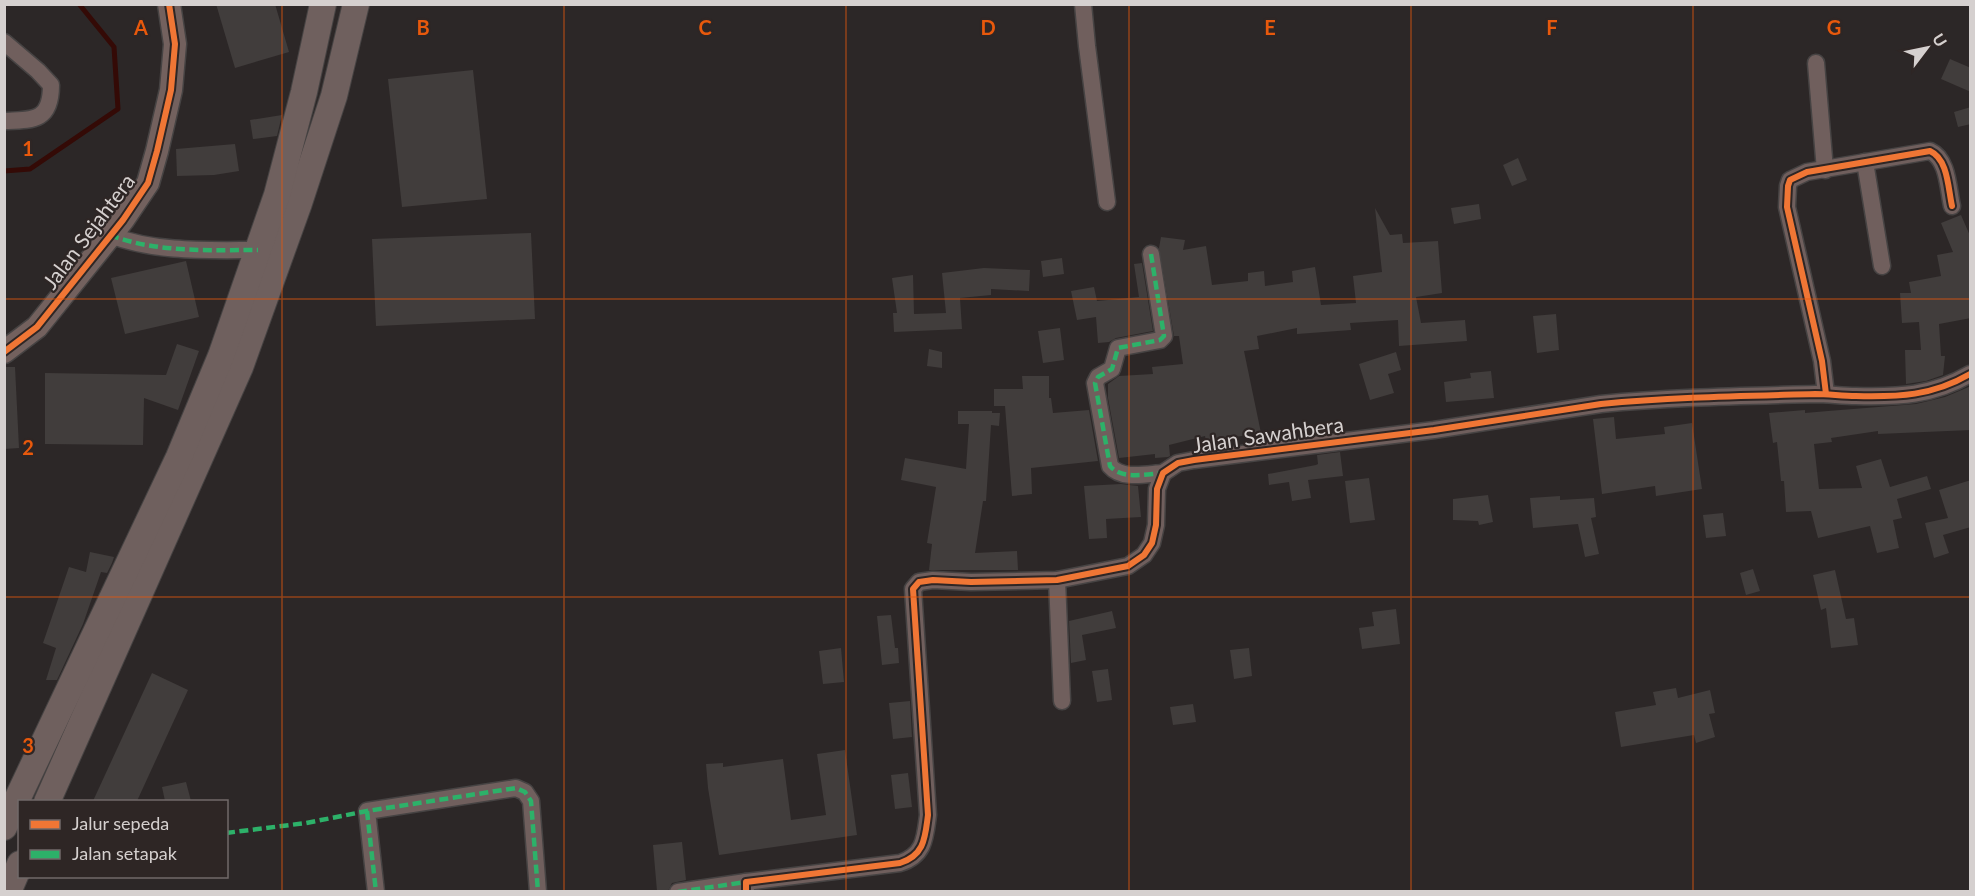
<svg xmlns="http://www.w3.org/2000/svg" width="1975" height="896" viewBox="0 0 1975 896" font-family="Lato,sans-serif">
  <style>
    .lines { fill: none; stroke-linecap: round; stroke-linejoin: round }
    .stream { stroke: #340a06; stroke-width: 5 }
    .building { fill: #413d3c }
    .street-casing { stroke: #464343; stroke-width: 19 }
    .secondary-casing { stroke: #464343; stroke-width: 25 }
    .primary-casing { stroke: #464343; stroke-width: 28 }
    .street { stroke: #705f5d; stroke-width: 16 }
    .secondary { stroke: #73615e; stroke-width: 22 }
    .primary { stroke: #6f605e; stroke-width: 26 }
    .quiet { stroke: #2db169; stroke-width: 4.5; stroke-dasharray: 9 4.5; stroke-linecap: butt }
    .cycleway-casing { stroke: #2e2625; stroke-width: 10 }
    .cycleway { stroke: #f07635; stroke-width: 6 }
    .grid { fill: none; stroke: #e8590c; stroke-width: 1.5; stroke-opacity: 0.55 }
    .labels { text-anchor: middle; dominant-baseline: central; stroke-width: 4.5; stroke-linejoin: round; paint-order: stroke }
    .street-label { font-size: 21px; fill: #d5d0cf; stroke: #2e2625 }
    .grid-label { font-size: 20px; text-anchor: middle; font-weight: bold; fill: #e8590c; stroke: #2e2625; stroke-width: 4.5; stroke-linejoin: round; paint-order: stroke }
  </style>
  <rect width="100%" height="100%" fill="#2c2727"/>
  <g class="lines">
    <!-- stream -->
    <path class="stream" d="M 4,171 L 30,169 L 118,109 L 114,47 L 79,4"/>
  </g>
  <!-- building -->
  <g class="building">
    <path d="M 216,4 L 275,4 L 289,52 L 235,68 Z"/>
    <path d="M 1950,59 L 1971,68 L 1971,92 L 1941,79 Z"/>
    <path d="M 473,70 L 487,199 L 402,207 L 388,79 Z"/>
    <path d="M 1971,107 L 1971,124 L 1958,127 L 1954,112 Z"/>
    <path d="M 282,115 L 277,136 L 253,139 L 250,120 Z"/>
    <path d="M 235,144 L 239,171 L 214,175 L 177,176 L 176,149 Z"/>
    <path d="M 1518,158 L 1527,180 L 1512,186 L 1503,165 Z"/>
    <path d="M 1479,204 L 1481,219 L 1454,224 L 1451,208 Z"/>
    <path d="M 1375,208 L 1390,235 L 1402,234 L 1403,243 L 1438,241 L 1442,293 L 1416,297 L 1421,323 L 1465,320 L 1467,341 L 1399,346 L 1398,320 L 1350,323 L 1351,330 L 1297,334 L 1297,328 L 1257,336 L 1259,349 L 1244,351 L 1261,433 L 1222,439 L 1224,445 L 1216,447 L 1207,448 L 1205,436 L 1169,445 L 1170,456 L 1168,457 L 1155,458 L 1155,454 L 1119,458 L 1108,398 L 1108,384 L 1119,376 L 1153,374 L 1152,367 L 1183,364 L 1179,336 L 1174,336 L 1159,248 L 1161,237 L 1185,240 L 1183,250 L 1206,246 L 1212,285 L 1248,281 L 1248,273 L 1264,271 L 1265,286 L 1293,282 L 1292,271 L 1315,267 L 1321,305 L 1356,303 L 1353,276 L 1382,272 Z"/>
    <path d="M 1961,215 L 1971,238 L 1971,318 L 1939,324 L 1941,356 L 1945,356 L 1943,375 L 1926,381 L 1906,384 L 1905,350 L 1921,350 L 1919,322 L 1902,323 L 1900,293 L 1911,293 L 1909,282 L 1941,276 L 1937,255 L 1953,252 L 1941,223 Z"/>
    <path d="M 531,233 L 535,319 L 376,326 L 372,239 Z"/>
    <path d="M 1062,258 L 1064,274 L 1043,277 L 1041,261 Z"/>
    <path d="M 186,261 L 199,317 L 125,334 L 111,278 Z"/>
    <path d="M 1142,263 L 1153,331 L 1116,338 L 1109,342 L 1098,343 L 1096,317 L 1077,320 L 1071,291 L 1094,287 L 1097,301 L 1139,297 L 1134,264 Z"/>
    <path d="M 984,268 L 1030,270 L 1029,291 L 991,289 L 991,295 L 960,298 L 962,329 L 894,332 L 893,313 L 897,313 L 892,278 L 913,275 L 914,314 L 946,313 L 942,273 Z"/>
    <path d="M 1556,314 L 1559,350 L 1537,353 L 1533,316 Z"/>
    <path d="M 1060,328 L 1064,360 L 1043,363 L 1038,331 Z"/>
    <path d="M 177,344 L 199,351 L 178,410 L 144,398 L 143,445 L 45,444 L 45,373 L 166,375 Z"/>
    <path d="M 929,349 L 942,352 L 942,368 L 927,366 Z"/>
    <path d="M 1396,352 L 1401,370 L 1388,374 L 1394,393 L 1370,400 L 1359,364 Z"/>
    <path d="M 4,367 L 15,367 L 19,448 L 4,449 Z"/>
    <path d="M 1491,371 L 1494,398 L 1446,402 L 1444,382 L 1471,378 L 1470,373 Z"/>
    <path d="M 1022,376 L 1049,376 L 1049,398 L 1051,398 L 1053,413 L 1089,410 L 1098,461 L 1031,468 L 1032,494 L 1012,496 L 1005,406 L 994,406 L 994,389 L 1023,389 Z"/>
    <path d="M 1971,386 L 1971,430 L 1878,434 L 1878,431 L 1831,438 L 1832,442 L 1814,444 L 1819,489 L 1862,488 L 1856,466 L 1881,459 L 1890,487 L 1927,476 L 1931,489 L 1897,499 L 1902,518 L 1893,520 L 1899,548 L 1877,553 L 1870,526 L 1818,538 L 1811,511 L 1786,512 L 1784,481 L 1781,481 L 1777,442 L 1773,443 L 1769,413 L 1805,410 L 1805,413 L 1828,411 L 1916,404 L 1945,397 Z"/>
    <path d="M 958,411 L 992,411 L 992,413 L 1000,413 L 999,426 L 991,425 L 986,501 L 983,501 L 975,553 L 1017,551 L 1018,570 L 929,570 L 932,544 L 927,543 L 936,487 L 901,480 L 905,458 L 966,469 L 969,424 L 958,424 Z"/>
    <path d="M 1614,417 L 1616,439 L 1665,434 L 1664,427 L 1692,423 L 1702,489 L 1656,496 L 1655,486 L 1602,494 L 1593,419 Z"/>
    <path d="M 1340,452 L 1343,476 L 1308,480 L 1311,498 L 1292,501 L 1289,482 L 1269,485 L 1268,474 L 1316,465 L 1318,464 L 1317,455 Z"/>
    <path d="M 1369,478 L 1375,520 L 1350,523 L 1345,481 Z"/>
    <path d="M 1971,480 L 1971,527 L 1943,535 L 1949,553 L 1934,558 L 1925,523 L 1948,518 L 1939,490 Z"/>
    <path d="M 1121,484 L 1138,486 L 1141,517 L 1106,519 L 1107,538 L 1089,539 L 1084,486 Z"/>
    <path d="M 1488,495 L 1493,522 L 1479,525 L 1478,521 L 1453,520 L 1453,499 Z"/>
    <path d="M 1560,496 L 1560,500 L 1594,498 L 1596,517 L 1591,518 L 1599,554 L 1585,557 L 1578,524 L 1533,528 L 1530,498 Z"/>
    <path d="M 1723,513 L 1726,536 L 1706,538 L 1703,515 Z"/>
    <path d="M 90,552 L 114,557 L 112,563 L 107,573 L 101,572 L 83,624 L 57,680 L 46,680 L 56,648 L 43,643 L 69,567 L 86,572 Z"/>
    <path d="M 1753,569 L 1760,591 L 1746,595 L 1740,573 Z"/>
    <path d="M 1835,570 L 1846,619 L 1854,618 L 1858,645 L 1831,648 L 1826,608 L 1821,610 L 1813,575 Z"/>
    <path d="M 1396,609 L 1400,644 L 1362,649 L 1359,628 L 1374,626 L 1372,612 Z"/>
    <path d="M 1112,611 L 1116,628 L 1082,635 L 1086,660 L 1071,663 L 1069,621 Z"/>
    <path d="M 891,615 L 895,648 L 898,648 L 899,663 L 882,665 L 877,616 Z"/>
    <path d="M 841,648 L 844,682 L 823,684 L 819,651 Z"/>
    <path d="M 1249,648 L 1252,676 L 1234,679 L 1230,650 Z"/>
    <path d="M 1108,669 L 1112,700 L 1097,702 L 1092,671 Z"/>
    <path d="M 152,673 L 188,690 L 137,801 L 93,801 Z"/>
    <path d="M 1676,688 L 1678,698 L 1710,690 L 1715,713 L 1709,714 L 1715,737 L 1696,743 L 1694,735 L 1621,747 L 1615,712 L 1656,705 L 1653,692 Z"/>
    <path d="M 910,701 L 912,737 L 893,739 L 889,703 Z"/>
    <path d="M 1193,704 L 1196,722 L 1173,725 L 1170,707 Z"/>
    <path d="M 845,750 L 857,835 L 719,855 L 708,788 L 706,764 L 723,763 L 723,767 L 783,759 L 791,820 L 826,815 L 817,754 Z"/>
    <path d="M 908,773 L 912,807 L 895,809 L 891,775 Z"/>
    <path d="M 186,782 L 191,801 L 165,801 L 162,787 Z"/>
    <path d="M 682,842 L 686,880 L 672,883 L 668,891 L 657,891 L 653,845 Z"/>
  </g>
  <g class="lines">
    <defs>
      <g id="street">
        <path d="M 1083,4 L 1087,46 L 1107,202"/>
        <path d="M 4,42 L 38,71 L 51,85 C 51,121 34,120 4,121"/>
        <path d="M 1816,63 L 1825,170"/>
        <path d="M 1865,162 L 1882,266"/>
        <path d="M 110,235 C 157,253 209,250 258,250"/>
        <path d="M 1151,254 L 1164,336 L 1160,340 L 1118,348 L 1112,369 L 1098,377 L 1095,383 L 1110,466 C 1122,480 1146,474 1163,473"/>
        <path d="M 1826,394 L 1822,361 L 1787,207 L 1788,186 L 1790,180 L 1807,172 L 1930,151 C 1948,159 1948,188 1952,206"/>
        <path d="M 1057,580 L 1062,701"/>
        <path d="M 376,892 L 367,811 L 516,788 L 525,792 L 531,801 L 538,892"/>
        <path d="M 678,892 L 746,882"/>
        <path d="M 746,892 L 746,882 L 900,863 C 925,855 925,837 928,815 L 913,589 L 919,582 L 933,580 L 971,582 L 1057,580 L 1128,566 L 1144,555 L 1152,543 L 1156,525 L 1157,489 L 1163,473 L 1178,463 L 1194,460 L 1434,430 L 1601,404 C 1672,397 1744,396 1815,394 C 1829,394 1842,396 1856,396 C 1899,397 1932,396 1970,374"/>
      </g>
      <path id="secondary" d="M 4,352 L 37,327 L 123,220 L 148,183 L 157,151 L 171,90 L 175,44 L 169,4"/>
      <g id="primary">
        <path d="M 47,802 L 240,367 L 299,203 L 334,96 L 356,4"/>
        <path d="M 4,827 L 179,457 L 221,356 L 277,195 L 304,92 L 323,4"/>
        <path d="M 8,892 L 20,864"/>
      </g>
    </defs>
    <!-- street casing -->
    <use href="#street" class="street-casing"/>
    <!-- secondary casing -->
    <use href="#secondary" class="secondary-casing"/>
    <!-- primary casing -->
    <use href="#primary" class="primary-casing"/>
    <!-- street -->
    <use href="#street" class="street"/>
    <!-- secondary -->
    <use href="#secondary" class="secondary"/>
    <!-- primary -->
    <use href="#primary" class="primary"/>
    <!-- quiet -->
    <g class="quiet">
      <path d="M 110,235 C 157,253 209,250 258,250"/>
      <path d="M 1151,254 L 1164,336 L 1160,340 L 1118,348 L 1112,369 L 1098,377 L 1095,383 L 1110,466 C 1122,480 1146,474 1163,473"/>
      <path d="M 367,811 L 376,892"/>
      <path d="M 226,833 L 306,823 L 367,811 L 516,788 L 525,792 L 531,801 L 538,892"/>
      <path d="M 678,892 L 746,882"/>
    </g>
    <defs>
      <g id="cycleway">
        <path d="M 4,352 L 37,327 L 123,220 L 148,183 L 157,151 L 171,90 L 175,44 L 169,4"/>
        <path d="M 1826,394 L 1822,361 L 1787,207 L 1788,186 L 1790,180 L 1807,172 L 1930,151 C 1948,159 1948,188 1952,206"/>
        <path d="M 746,892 L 746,882 L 900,863 C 925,855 925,837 928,815 L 913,589 L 919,582 L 933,580 L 971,582 L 1057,580 L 1128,566 L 1144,555 L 1152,543 L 1156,525 L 1157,489 L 1163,473 L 1178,463 L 1194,460 L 1434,430 L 1601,404 C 1672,397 1744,396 1815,394 C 1829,394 1842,396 1856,396 C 1899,397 1932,396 1970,374"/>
      </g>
    </defs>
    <!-- cycleway casing -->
    <use href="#cycleway" class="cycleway-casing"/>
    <!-- cycleway -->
    <use href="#cycleway" class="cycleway"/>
  </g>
  <!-- grid -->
  <path class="grid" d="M 282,4 L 282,892M 564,4 L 564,892M 846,4 L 846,892M 1129,4 L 1129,892M 1411,4 L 1411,892M 1693,4 L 1693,892M 4,299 L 1970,299M 4,597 L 1970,597"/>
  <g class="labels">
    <!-- street labels -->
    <g class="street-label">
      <text transform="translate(88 231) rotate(-53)">Jalan Sejahtera</text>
      <text transform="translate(1268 434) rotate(-8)">Jalan Sawahbera</text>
    </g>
  </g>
  <g class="grid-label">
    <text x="141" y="35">A</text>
    <text x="423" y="35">B</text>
    <text x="705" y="35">C</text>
    <text x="988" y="35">D</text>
    <text x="1270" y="35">E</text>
    <text x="1552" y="35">F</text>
    <text x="1834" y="35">G</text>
    <text x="28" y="156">1</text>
    <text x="28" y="455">2</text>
    <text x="28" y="753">3</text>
  </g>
  <!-- border -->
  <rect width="1975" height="896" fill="none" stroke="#d5d0cf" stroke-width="12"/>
  <!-- legend -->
  <rect x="18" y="800" width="210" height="78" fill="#2e2625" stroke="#716a69" stroke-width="1.5"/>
  <rect x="30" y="820" width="30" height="9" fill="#f07635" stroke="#716a69" stroke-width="1.5"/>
  <text x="72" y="830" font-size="18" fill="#d5d0cf">Jalur sepeda</text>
  <rect x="30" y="850" width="30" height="9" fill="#2db169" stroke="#716a69" stroke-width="1.5"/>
  <text x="72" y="860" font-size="18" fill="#d5d0cf">Jalan setapak</text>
  <!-- north arrow -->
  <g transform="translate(1927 48) rotate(58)" stroke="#2e2625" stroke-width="4.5" paint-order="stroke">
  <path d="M0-4.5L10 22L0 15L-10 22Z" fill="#d5d0cf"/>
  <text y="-9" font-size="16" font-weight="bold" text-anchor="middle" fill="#d5d0cf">U</text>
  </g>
</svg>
